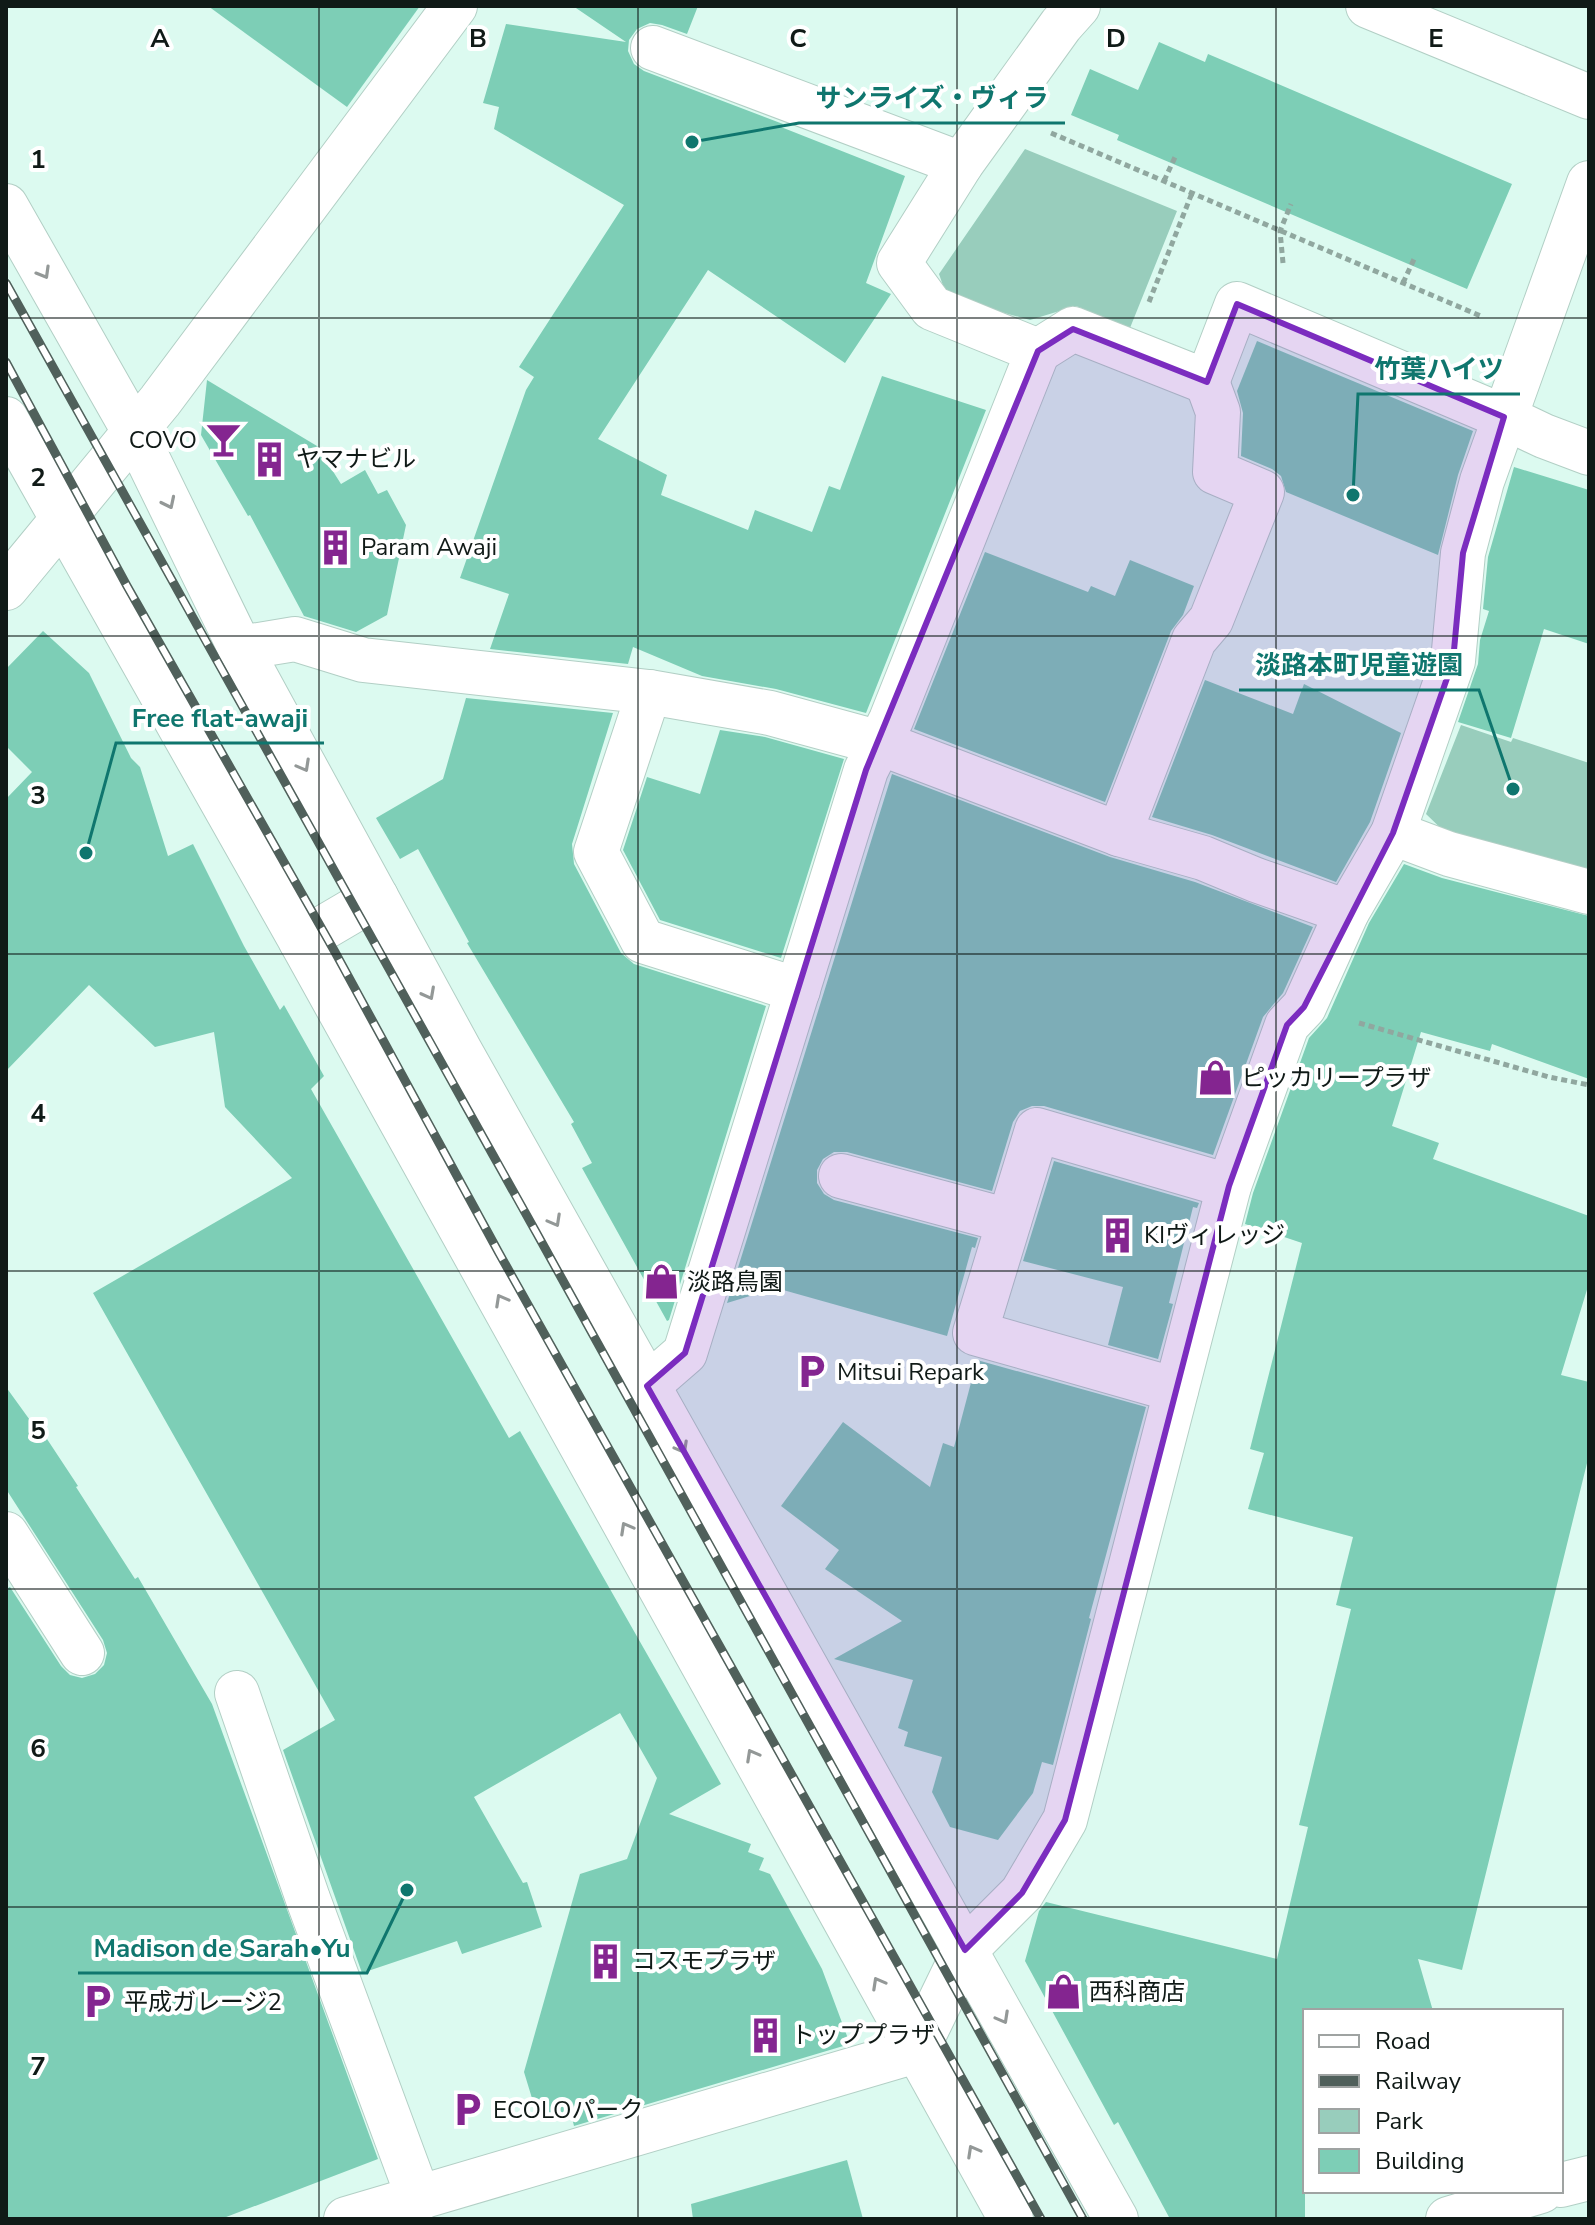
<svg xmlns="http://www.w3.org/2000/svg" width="1595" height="2225" viewBox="0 0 1595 2225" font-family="'Nunito Sans','Noto Sans JP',sans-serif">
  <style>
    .green { fill: #98cdbc }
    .building { fill: #7dceb6 }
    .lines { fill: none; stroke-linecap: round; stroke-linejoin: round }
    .minor-casing { stroke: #b2cfc5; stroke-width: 46 }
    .path { stroke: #90a79f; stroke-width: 5; stroke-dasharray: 6 4; stroke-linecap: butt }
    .minor { stroke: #fff; stroke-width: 44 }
    .rail-casing { stroke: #50605b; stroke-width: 9 }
    .rail { stroke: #fff; stroke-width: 6; stroke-dasharray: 18; stroke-linecap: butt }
    .oneway { stroke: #939897 }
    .marked { fill: #7b2cbf; fill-opacity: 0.2; stroke: #7b2cbf; stroke-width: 6; stroke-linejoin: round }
    .grid { fill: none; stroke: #101a17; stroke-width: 2; stroke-opacity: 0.55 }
    .labels { text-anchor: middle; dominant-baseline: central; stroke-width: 8; stroke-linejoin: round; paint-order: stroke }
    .poi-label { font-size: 24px; fill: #101a17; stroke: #fff; text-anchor: start }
    .grid-label { font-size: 26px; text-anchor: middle; font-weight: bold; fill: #101a17; stroke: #fff; stroke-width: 8; stroke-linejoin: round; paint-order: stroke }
    .leader { fill: none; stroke: #0f766e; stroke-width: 3 }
    .callout-dot { fill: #0f766e; stroke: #fff; stroke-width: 3 }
    .callout-label { font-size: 26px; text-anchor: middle; font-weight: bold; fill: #0f766e; stroke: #fff; stroke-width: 8; stroke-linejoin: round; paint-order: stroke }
  </style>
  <rect width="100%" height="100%" fill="#dcfaf0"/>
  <!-- green -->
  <g class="green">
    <path d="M 1025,149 L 1177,211 L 1130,328 L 1076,306 L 1030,320 L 947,297 L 939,274 Z"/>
    <path d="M 1461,725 L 1511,742 L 1513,738 L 1589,763 L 1589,875 L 1451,838 L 1426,814 Z"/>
  </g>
  <!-- building -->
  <g class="building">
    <path d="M 208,6 L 420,6 L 347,107 Z"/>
    <path d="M 573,6 L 698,6 L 687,34 L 662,25 L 650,23 L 637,29 L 629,40 L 628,51 L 634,64 L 644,71 L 783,124 L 781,127 L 905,176 L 866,283 L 891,294 L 845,363 L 708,270 L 598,439 L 667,475 L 661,495 L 748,530 L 755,510 L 812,532 L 829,486 L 840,490 L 882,376 L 986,410 L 866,713 L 776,689 L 702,676 L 633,647 L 628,664 L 490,649 L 509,594 L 460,578 L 526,390 L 534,377 L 519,367 L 624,205 L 494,129 L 499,107 L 483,103 L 506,24 L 626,42 Z"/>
    <path d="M 1159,42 L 1205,62 L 1208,54 L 1512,184 L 1467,289 L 1117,140 L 1119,135 L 1071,115 L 1090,69 L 1138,90 Z"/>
    <path d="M 1257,341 L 1473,431 L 1458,475 L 1438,555 L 1286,492 L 1281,476 L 1272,469 L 1241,456 L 1243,413 L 1237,391 Z"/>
    <path d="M 207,380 L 317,446 L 341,484 L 365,470 L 378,494 L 387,490 L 406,525 L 387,615 L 356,632 L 304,616 L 250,515 L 248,516 L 201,435 Z"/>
    <path d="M 1514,467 L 1589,490 L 1589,644 L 1544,629 L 1511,738 L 1458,722 L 1478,664 L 1480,640 L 1489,611 L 1483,609 L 1488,557 Z"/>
    <path d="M 985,552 L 1088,592 L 1091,586 L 1115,596 L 1130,560 L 1194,586 L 1183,615 L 1171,631 L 1105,802 L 914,729 Z"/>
    <path d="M 43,631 L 89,673 L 131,758 L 140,767 L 168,856 L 193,844 L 244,946 L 280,1010 L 284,1005 L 324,1076 L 311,1089 L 509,1438 L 520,1431 L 721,1784 L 669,1814 L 751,1844 L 748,1852 L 764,1858 L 759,1870 L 770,1874 L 822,1969 L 850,2044 L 574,2126 L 571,2114 L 546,2122 L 545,2116 L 538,2118 L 524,2072 L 580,1874 L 627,1859 L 657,1778 L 620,1713 L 474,1797 L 523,1883 L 527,1882 L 542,1927 L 462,1954 L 457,1941 L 362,1973 L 283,1750 L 335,1720 L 93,1293 L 292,1178 L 225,1107 L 214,1032 L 155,1047 L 89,985 L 6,1071 L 6,799 L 32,772 L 6,746 L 6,669 Z"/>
    <path d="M 1205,680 L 1293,714 L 1304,684 L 1401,733 L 1370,822 L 1336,882 L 1212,835 L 1152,817 Z"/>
    <path d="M 466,698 L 613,713 L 572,844 L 574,864 L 621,953 L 634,964 L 766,1006 L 669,1320 L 667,1321 L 582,1168 L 592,1163 L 571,1124 L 574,1122 L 467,943 L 469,942 L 418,849 L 400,859 L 376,818 L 443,779 Z"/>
    <path d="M 720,730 L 765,737 L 844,759 L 781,958 L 660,920 L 623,850 L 647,777 L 700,794 Z"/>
    <path d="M 892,774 L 1110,857 L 1195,882 L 1313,927 L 1283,993 L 1263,1017 L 1213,1155 L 1044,1106 L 1032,1106 L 1020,1111 L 1013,1122 L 992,1191 L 847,1152 L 834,1152 L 823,1159 L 817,1170 L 817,1183 L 824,1194 L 834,1200 L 978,1238 L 975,1248 L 972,1247 L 947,1336 L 776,1288 L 727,1303 Z"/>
    <path d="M 1404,864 L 1442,878 L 1589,916 L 1589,1079 L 1492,1044 L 1490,1051 L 1421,1032 L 1392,1126 L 1439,1143 L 1433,1159 L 1589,1216 L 1589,1283 L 1561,1375 L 1589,1382 L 1589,1455 L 1462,1970 L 1418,1959 L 1433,2011 L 1305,2011 L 1305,2219 L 1170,2219 L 1118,2122 L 1114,2125 L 1025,1961 L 1039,1911 L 1046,1902 L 1277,1959 L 1308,1827 L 1299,1825 L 1351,1609 L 1336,1605 L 1353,1537 L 1248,1509 L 1264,1453 L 1250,1449 L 1302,1243 L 1245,1224 L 1253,1193 L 1309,1038 L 1327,1018 L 1369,923 Z"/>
    <path d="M 1054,1161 L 1199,1203 L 1197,1208 L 1193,1207 L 1169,1303 L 1173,1304 L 1158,1359 L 1108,1345 L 1123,1287 L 1023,1261 Z"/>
    <path d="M 977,1360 L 1146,1407 L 1089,1618 L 1091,1619 L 1053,1765 L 1042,1762 L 1033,1793 L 998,1840 L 950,1827 L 932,1792 L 942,1757 L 904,1746 L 908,1732 L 898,1728 L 913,1680 L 834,1659 L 902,1621 L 825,1569 L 839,1550 L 781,1506 L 843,1422 L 930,1487 L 943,1443 L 954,1447 Z"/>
    <path d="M 6,1387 L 45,1441 L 47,1439 L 78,1486 L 76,1487 L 135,1579 L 138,1577 L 212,1704 L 378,2159 L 221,2219 L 6,2219 L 6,1589 L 10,1587 L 61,1666 L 70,1675 L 82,1678 L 95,1674 L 104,1665 L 107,1653 L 103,1640 L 6,1489 Z"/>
    <path d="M 847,2160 L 863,2219 L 693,2219 L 691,2204 Z"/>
  </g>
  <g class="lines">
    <defs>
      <g id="minor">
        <path d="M 1368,6 L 1589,97"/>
        <path d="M 653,48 L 961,164"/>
        <path d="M 6,206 L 135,433 L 240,648 L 460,1051 L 1116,2219"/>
        <path d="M 1038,351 L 1073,329 L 1207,382 L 1237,304 L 1504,417 L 1544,436 L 1589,453"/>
        <path d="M 6,419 L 301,941 L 1011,2219"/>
        <path d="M 6,588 L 160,401 L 455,6"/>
        <path d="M 240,648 L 295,639 L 363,660 L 649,692 L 770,713 L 880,743 L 1119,834 L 1203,858 L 1256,880 L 1347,912"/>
        <path d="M 649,692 L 596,852 L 643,941 L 798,990"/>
        <path d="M 1393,833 L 1449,854 L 1589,892"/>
        <path d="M 1119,834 L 1194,640 L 1211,620 L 1262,492 L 1215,472 L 1218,412 L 1207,382"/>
        <path d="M 301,941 L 376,897"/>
        <path d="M 841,1176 L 1009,1221"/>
        <path d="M 647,1386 L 685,1353 L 866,770 L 891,720 L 1038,351 L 932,308 L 899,263 L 961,164 L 1061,25 L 1078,6"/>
        <path d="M 1176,1390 L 975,1333 L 1037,1130 L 1229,1186"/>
        <path d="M 6,1534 L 82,1653"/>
        <path d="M 237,1693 L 308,1899 L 419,2199"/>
        <path d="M 1561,2185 L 1589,2178"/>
        <path d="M 346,2219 L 916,2051 L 965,1950 L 1022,1893 L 1065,1820 L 1229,1186 L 1287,1025 L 1304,1007 L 1347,912 L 1393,833 L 1453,661 L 1463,553 L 1482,481 L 1589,183"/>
        <path d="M 1448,2219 L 1541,2191"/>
      </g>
    </defs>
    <!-- minor casing -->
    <use href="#minor" class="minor-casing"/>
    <!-- path -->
    <g class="path">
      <path d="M 1051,133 L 1483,317"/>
      <path d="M 1164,181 L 1176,155"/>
      <path d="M 1283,263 L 1280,231 L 1291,204"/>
      <path d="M 1403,283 L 1415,257"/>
      <path d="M 1149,302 L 1192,193"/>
      <path d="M 1359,1023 L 1549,1077 L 1589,1085"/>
    </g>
    <!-- minor -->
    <use href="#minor" class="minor"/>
    <defs>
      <g id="rail">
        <path d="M 6,283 L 536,1232 L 1083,2219"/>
        <path d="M 6,362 L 127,586 L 335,952 L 499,1253 L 1041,2219"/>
      </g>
    </defs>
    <!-- rail casing -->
    <use href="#rail" class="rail-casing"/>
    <!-- rail -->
    <use href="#rail" class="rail"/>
  </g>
  <!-- one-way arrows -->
  <defs><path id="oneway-chevron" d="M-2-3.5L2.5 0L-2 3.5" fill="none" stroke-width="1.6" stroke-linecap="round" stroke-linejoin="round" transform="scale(2)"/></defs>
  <g class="oneway">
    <use href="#oneway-chevron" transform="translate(44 273) rotate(60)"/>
    <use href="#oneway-chevron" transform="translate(169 503) rotate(64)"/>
    <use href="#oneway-chevron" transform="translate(304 766) rotate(61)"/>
    <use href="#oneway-chevron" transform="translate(429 994) rotate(62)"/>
    <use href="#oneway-chevron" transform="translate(555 1221) rotate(61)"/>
    <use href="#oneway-chevron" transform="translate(501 1300) rotate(-119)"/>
    <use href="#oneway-chevron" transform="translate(682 1448) rotate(61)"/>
    <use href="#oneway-chevron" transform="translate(626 1528) rotate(-119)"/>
    <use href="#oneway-chevron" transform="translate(752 1755) rotate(-119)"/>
    <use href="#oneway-chevron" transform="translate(878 1983) rotate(-119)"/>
    <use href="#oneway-chevron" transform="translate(1003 2018) rotate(61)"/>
    <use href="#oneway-chevron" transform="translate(973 2151) rotate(-119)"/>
  </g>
  <!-- marked area -->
  <path class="marked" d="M 1237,304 L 1504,417 L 1463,553 L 1453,661 L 1393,833 L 1304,1007 L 1287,1025 L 1229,1186 L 1065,1820 L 1022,1893 L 965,1950 L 647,1386 L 685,1353 L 866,770 L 1038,351 L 1073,329 L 1207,382 Z"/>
  <!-- grid -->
  <path class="grid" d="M 319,6 L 319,2219M 638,6 L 638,2219M 957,6 L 957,2219M 1276,6 L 1276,2219M 6,318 L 1589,318M 6,636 L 1589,636M 6,954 L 1589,954M 6,1271 L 1589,1271M 6,1589 L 1589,1589M 6,1907 L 1589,1907"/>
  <!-- icons -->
  <defs>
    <symbol id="bar-bare" viewBox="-9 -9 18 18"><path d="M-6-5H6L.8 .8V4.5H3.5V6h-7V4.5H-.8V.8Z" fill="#842590" stroke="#fff" stroke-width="2.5" paint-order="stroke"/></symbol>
    <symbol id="building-bare" viewBox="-9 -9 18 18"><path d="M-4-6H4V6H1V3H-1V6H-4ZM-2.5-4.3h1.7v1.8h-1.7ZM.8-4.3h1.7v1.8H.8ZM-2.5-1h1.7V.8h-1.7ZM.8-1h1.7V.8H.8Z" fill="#842590" stroke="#fff" stroke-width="2.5" paint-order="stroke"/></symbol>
    <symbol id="shop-bare" viewBox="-9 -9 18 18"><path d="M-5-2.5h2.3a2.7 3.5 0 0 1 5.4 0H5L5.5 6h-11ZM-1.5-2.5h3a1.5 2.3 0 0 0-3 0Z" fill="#842590" stroke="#fff" stroke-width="2.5" paint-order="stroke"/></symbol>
    <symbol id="parking-bare" viewBox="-9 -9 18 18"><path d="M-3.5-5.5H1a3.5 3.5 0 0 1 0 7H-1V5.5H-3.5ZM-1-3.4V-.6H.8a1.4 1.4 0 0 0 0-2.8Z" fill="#842590" stroke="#fff" stroke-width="2.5" paint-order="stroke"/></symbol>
  </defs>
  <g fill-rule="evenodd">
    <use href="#bar-bare" x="198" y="414" width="51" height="51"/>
    <use href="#building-bare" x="244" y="434" width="51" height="51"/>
    <use href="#building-bare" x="310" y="522" width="51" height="51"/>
    <use href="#shop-bare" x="1190" y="1052" width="51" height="51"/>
    <use href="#building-bare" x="1092" y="1210" width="51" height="51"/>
    <use href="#shop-bare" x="636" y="1256" width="51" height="51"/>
    <use href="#parking-bare" x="786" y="1346" width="51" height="51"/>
    <use href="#building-bare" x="580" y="1936" width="51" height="51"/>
    <use href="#shop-bare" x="1038" y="1966" width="51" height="51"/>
    <use href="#parking-bare" x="72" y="1976" width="51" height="51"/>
    <use href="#building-bare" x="740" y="2010" width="51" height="51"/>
    <use href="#parking-bare" x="442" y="2084" width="51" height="51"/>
  </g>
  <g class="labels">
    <!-- poi labels -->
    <g class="poi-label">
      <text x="197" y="440" text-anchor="end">COVO</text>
      <text x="296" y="459">ヤマナビル</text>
      <text x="361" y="547">Param Awaji</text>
      <text x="1241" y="1078">ピッカリープラザ</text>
      <text x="1144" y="1235">KIヴィレッジ</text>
      <text x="687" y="1282">淡路鳥園</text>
      <text x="837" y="1372">Mitsui Repark</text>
      <text x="632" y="1961">コスモプラザ</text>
      <text x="1089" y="1992">西科商店</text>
      <text x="124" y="2002">平成ガレージ2</text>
      <text x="791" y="2035">トッププラザ</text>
      <text x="493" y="2110">ECOLOパーク</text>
    </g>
  </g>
  <g class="grid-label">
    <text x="160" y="47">A</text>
    <text x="478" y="47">B</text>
    <text x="798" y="47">C</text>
    <text x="1116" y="47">D</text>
    <text x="1436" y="47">E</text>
    <text x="38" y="168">1</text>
    <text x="38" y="486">2</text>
    <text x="38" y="804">3</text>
    <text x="38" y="1122">4</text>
    <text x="38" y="1439">5</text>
    <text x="38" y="1757">6</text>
    <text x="38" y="2075">7</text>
  </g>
  <!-- callouts -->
  <path class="leader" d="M692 142L799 123H1065M1353 495L1358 394H1520M1513 789L1479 690H1239M86 853L116 743H324M407 1890L367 1973H78"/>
  <g class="callout-dot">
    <circle cx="692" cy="142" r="8"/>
    <circle cx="1353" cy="495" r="8"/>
    <circle cx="1513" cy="789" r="8"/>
    <circle cx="86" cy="853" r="8"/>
    <circle cx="407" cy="1890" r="8"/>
  </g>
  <g class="callout-label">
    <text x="932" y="107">サンライズ・ヴィラ</text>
    <text x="1439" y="378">竹葉ハイツ</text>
    <text x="1359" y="674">淡路本町児童遊園</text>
    <text x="220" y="727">Free flat-awaji</text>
    <text x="222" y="1957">Madison de Sarah•Yu</text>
  </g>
  <!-- border -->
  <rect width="1595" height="2225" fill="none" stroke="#101a17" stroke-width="16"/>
  <!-- legend -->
  <rect x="1303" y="2009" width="260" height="184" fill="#ffffff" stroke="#9fa3a2" stroke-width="2"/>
  <rect x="1319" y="2035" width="40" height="12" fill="#ffffff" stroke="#9fa3a2" stroke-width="2"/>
  <text x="1375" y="2049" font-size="24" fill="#101a17">Road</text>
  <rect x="1319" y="2075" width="40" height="12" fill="#50605b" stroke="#9fa3a2" stroke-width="2"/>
  <text x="1375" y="2089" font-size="24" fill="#101a17">Railway</text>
  <rect x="1319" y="2109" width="40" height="24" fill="#98cdbc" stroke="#9fa3a2" stroke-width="2"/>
  <text x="1375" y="2129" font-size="24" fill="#101a17">Park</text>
  <rect x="1319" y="2149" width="40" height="24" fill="#7dceb6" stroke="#9fa3a2" stroke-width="2"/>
  <text x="1375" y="2169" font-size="24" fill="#101a17">Building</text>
</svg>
